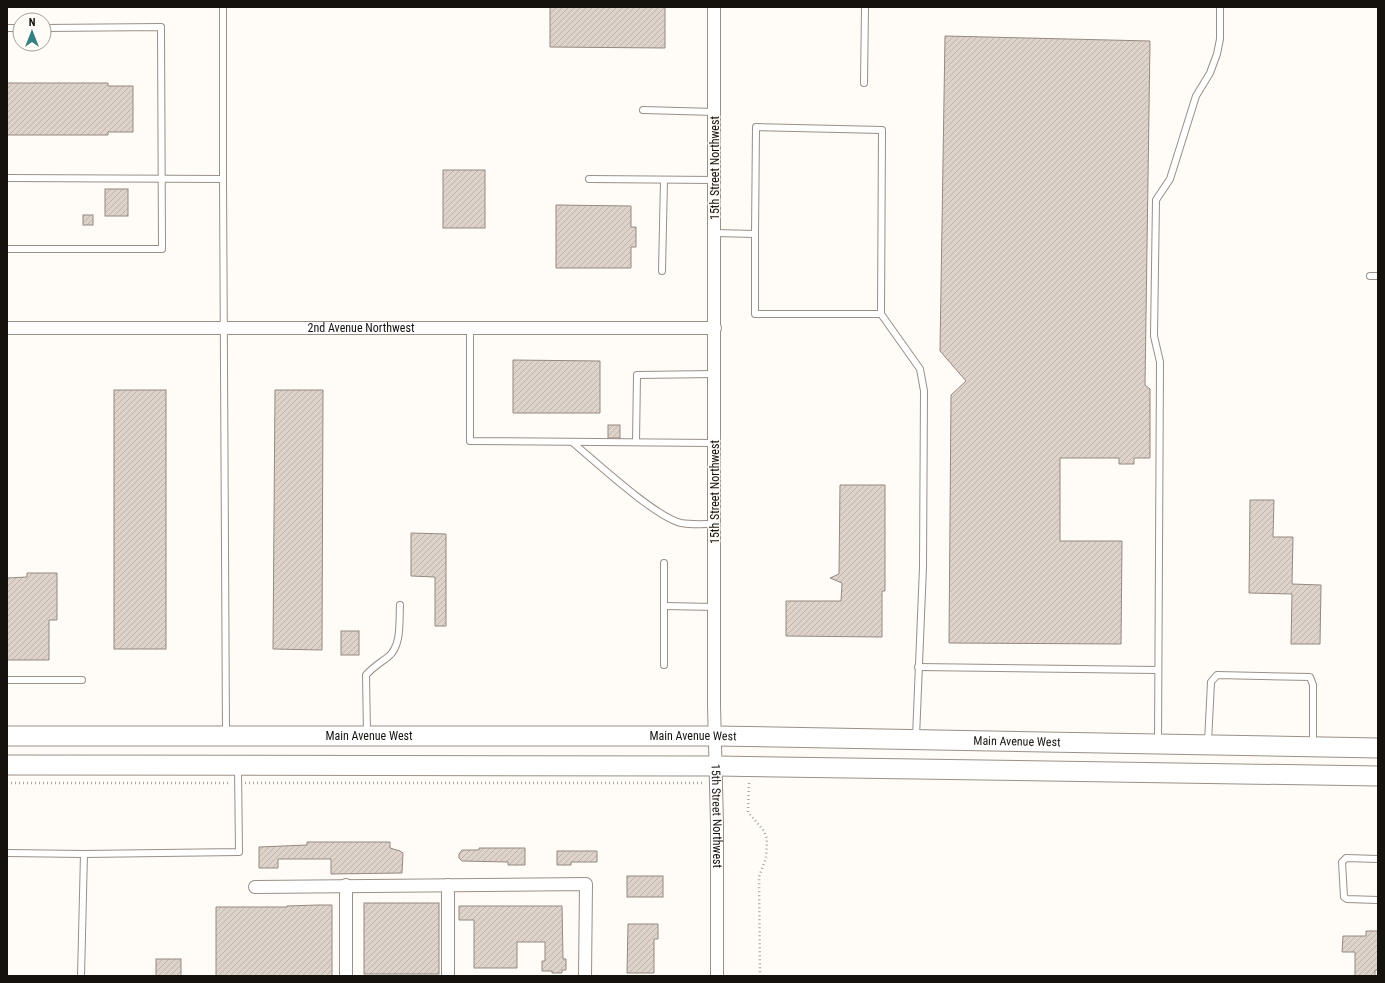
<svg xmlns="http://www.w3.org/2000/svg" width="1385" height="983" viewBox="0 0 1385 983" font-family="'Roboto Condensed',sans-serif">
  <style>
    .building { fill: url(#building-hatch); stroke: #948a81 }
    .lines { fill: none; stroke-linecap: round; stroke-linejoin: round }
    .service-casing { stroke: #999087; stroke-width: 8 }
    .minor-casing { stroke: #999087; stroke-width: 14 }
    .primary-casing { stroke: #999087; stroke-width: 21 }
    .path { stroke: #aaa6a2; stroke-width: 2.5; stroke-dasharray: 1 3; stroke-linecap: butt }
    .service { stroke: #fff; stroke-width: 6 }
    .minor { stroke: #fff; stroke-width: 12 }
    .primary { stroke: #fff; stroke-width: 19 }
    .labels { text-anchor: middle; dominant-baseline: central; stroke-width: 3; stroke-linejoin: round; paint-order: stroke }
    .street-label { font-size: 12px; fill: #15120e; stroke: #fffbf7 }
  </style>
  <defs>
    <pattern id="building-hatch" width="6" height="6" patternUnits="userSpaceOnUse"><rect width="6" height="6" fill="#ded3ca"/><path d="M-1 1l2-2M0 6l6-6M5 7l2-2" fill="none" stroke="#beb4ac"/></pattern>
  </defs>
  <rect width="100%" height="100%" fill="#fffbf7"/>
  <!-- building -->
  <g class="building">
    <path d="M 550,7 L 665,7 L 665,48 L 550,47 Z"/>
    <path d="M 945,36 L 1150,41 L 1145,385 L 1150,389 L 1150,458 L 1134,458 L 1134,464 L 1119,464 L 1119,458 L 1060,458 L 1060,541 L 1122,541 L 1121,644 L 949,643 L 951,395 L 966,381 L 940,351 Z"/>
    <path d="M 7,83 L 108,83 L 108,86 L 133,86 L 133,132 L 108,132 L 108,135 L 7,135 Z"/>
    <rect x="443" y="170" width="42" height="58"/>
    <rect x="105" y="189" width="23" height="27"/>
    <path d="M 556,205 L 631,206 L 631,227 L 636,227 L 636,247 L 631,247 L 631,268 L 556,268 Z"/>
    <rect x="83" y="215" width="10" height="10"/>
    <path d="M 513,360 L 600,361 L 600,413 L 513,413 Z"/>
    <rect x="114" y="390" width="52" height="259"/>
    <path d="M 275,390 L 323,390 L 322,650 L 273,649 Z"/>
    <rect x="608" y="425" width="12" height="13"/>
    <path d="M 840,485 L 885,485 L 885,591 L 882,591 L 882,637 L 786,636 L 786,601 L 841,601 L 842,583 L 830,578 L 839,574 Z"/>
    <path d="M 1250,500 L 1274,500 L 1273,537 L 1293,537 L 1292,584 L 1321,585 L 1320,644 L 1291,644 L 1292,594 L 1249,593 Z"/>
    <path d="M 411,533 L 446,534 L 446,626 L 435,626 L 435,577 L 411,576 Z"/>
    <path d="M 27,573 L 57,573 L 57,620 L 49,620 L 49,660 L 7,660 L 7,578 L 27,577 Z"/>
    <rect x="341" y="631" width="18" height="24"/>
    <path d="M 307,842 L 390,842 L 390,848 L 400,851 L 403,853 L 402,873 L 331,874 L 331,859 L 278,859 L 278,868 L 259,868 L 259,847 L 307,845 Z"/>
    <path d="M 479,848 L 525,848 L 525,865 L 508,865 L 508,862 L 462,861 L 459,858 L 459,854 L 462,850 L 479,850 Z"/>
    <path d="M 557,851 L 597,851 L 597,862 L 571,862 L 571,865 L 557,865 Z"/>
    <rect x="627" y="876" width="36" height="21"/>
    <rect x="364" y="903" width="75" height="71"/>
    <path d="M 318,905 L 332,905 L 332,976 L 216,976 L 216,907 L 287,907 L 287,906 Z"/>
    <path d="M 459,906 L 562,906 L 563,959 L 566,959 L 566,970 L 562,970 L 562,973 L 552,973 L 552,971 L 542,971 L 542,961 L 545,961 L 545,942 L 517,942 L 517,968 L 474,968 L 474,920 L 459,920 Z"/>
    <path d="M 628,924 L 658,924 L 658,939 L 654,939 L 654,973 L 627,973 Z"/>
    <path d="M 1366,931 L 1378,931 L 1378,970 L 1375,970 L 1375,976 L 1355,976 L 1355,952 L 1342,952 L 1343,936 L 1366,936 Z"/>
    <rect x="156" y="959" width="25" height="17"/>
  </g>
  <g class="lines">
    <defs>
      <g id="service">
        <path d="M 7,28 L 20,28"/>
        <path d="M 864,83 L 865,7"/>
        <path d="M 643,110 L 715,112"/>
        <path d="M 7,178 L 223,179 L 223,7"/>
        <path d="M 223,179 L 226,734"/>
        <path d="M 589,179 L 715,180"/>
        <path d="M 715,233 L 755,234 L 755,314 L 881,314 L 920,369 L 924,391 L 923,567 L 916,737"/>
        <path d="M 755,234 L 756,127 L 882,130 L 881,314"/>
        <path d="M 7,249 L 162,249 L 161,27 L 44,28"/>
        <path d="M 662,271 L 664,180"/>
        <path d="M 1370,276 L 1378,276"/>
        <path d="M 470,328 L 470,441 L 715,443"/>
        <path d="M 572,442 C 595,461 655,517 681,523 C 691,525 704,524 715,524"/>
        <path d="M 636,442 L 637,375 L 715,374"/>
        <path d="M 664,563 L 664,665"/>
        <path d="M 664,606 L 715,607"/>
        <path d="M 918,667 L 1157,670"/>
        <path d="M 7,680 L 82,680"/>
        <path d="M 367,734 L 366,675 C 373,667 380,663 388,657 C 402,646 399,621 400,605"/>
        <path d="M 1158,742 L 1160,362 L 1154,336 L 1156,200 L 1170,179 L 1196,96 L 1210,73 L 1217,54 L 1220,39 L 1220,7"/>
        <path d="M 1208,742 L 1211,682 L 1217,675 L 1310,677 L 1313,685 L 1313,745"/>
        <path d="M 7,853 L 84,854 L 239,852 L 238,767"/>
        <path d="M 1378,859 L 1346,858 L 1342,862 L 1344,897 L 1347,899 L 1378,900"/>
        <path d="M 81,976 L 84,854"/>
      </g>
      <g id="minor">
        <path id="s1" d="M 714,7 L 714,705 L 717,824 L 717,976"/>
        <path id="s2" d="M 7,328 L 715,328"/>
        <path d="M 346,885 L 346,976"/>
        <path d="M 255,887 L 586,884 L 585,976"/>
        <path d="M 448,976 L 448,885"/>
      </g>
      <g id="primary">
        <path id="s3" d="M 7,736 L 716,736 L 1378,748"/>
        <path d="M 7,765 L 716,766 L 1378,776"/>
      </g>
    </defs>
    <!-- service casing -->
    <use href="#service" class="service-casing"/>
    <!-- minor casing -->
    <use href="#minor" class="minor-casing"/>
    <!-- primary casing -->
    <use href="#primary" class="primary-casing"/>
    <!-- path -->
    <g class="path">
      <path d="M 7,783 L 230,783"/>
      <path d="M 245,783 L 702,783"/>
      <path d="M 749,783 L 748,812 L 764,831 L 767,839 L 766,858 L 759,877 L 760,976"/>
    </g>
    <!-- service -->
    <use href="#service" class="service"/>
    <!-- minor -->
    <use href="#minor" class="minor"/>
    <!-- primary -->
    <use href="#primary" class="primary"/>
  </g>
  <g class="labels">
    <!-- street labels -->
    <g class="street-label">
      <text transform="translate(715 168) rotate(-90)">15th Street Northwest</text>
      <text stroke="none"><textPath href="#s2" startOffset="354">2nd Avenue Northwest</textPath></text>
      <text transform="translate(715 492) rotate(-90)">15th Street Northwest</text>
      <text stroke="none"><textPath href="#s3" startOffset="362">Main Avenue West</textPath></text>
      <text stroke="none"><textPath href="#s3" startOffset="686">Main Avenue West</textPath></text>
      <text stroke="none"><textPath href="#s3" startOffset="1010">Main Avenue West</textPath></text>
      <text stroke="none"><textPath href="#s1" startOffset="809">15th Street Northwest</textPath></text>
    </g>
  </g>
  <!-- border -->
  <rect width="1385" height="983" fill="none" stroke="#15120e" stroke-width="16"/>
  <!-- north arrow -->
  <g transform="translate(32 32)"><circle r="19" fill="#fffbf7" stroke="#a19e9a"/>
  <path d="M0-3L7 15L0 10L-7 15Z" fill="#378082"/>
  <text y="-6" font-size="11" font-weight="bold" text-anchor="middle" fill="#15120e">N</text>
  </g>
</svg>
